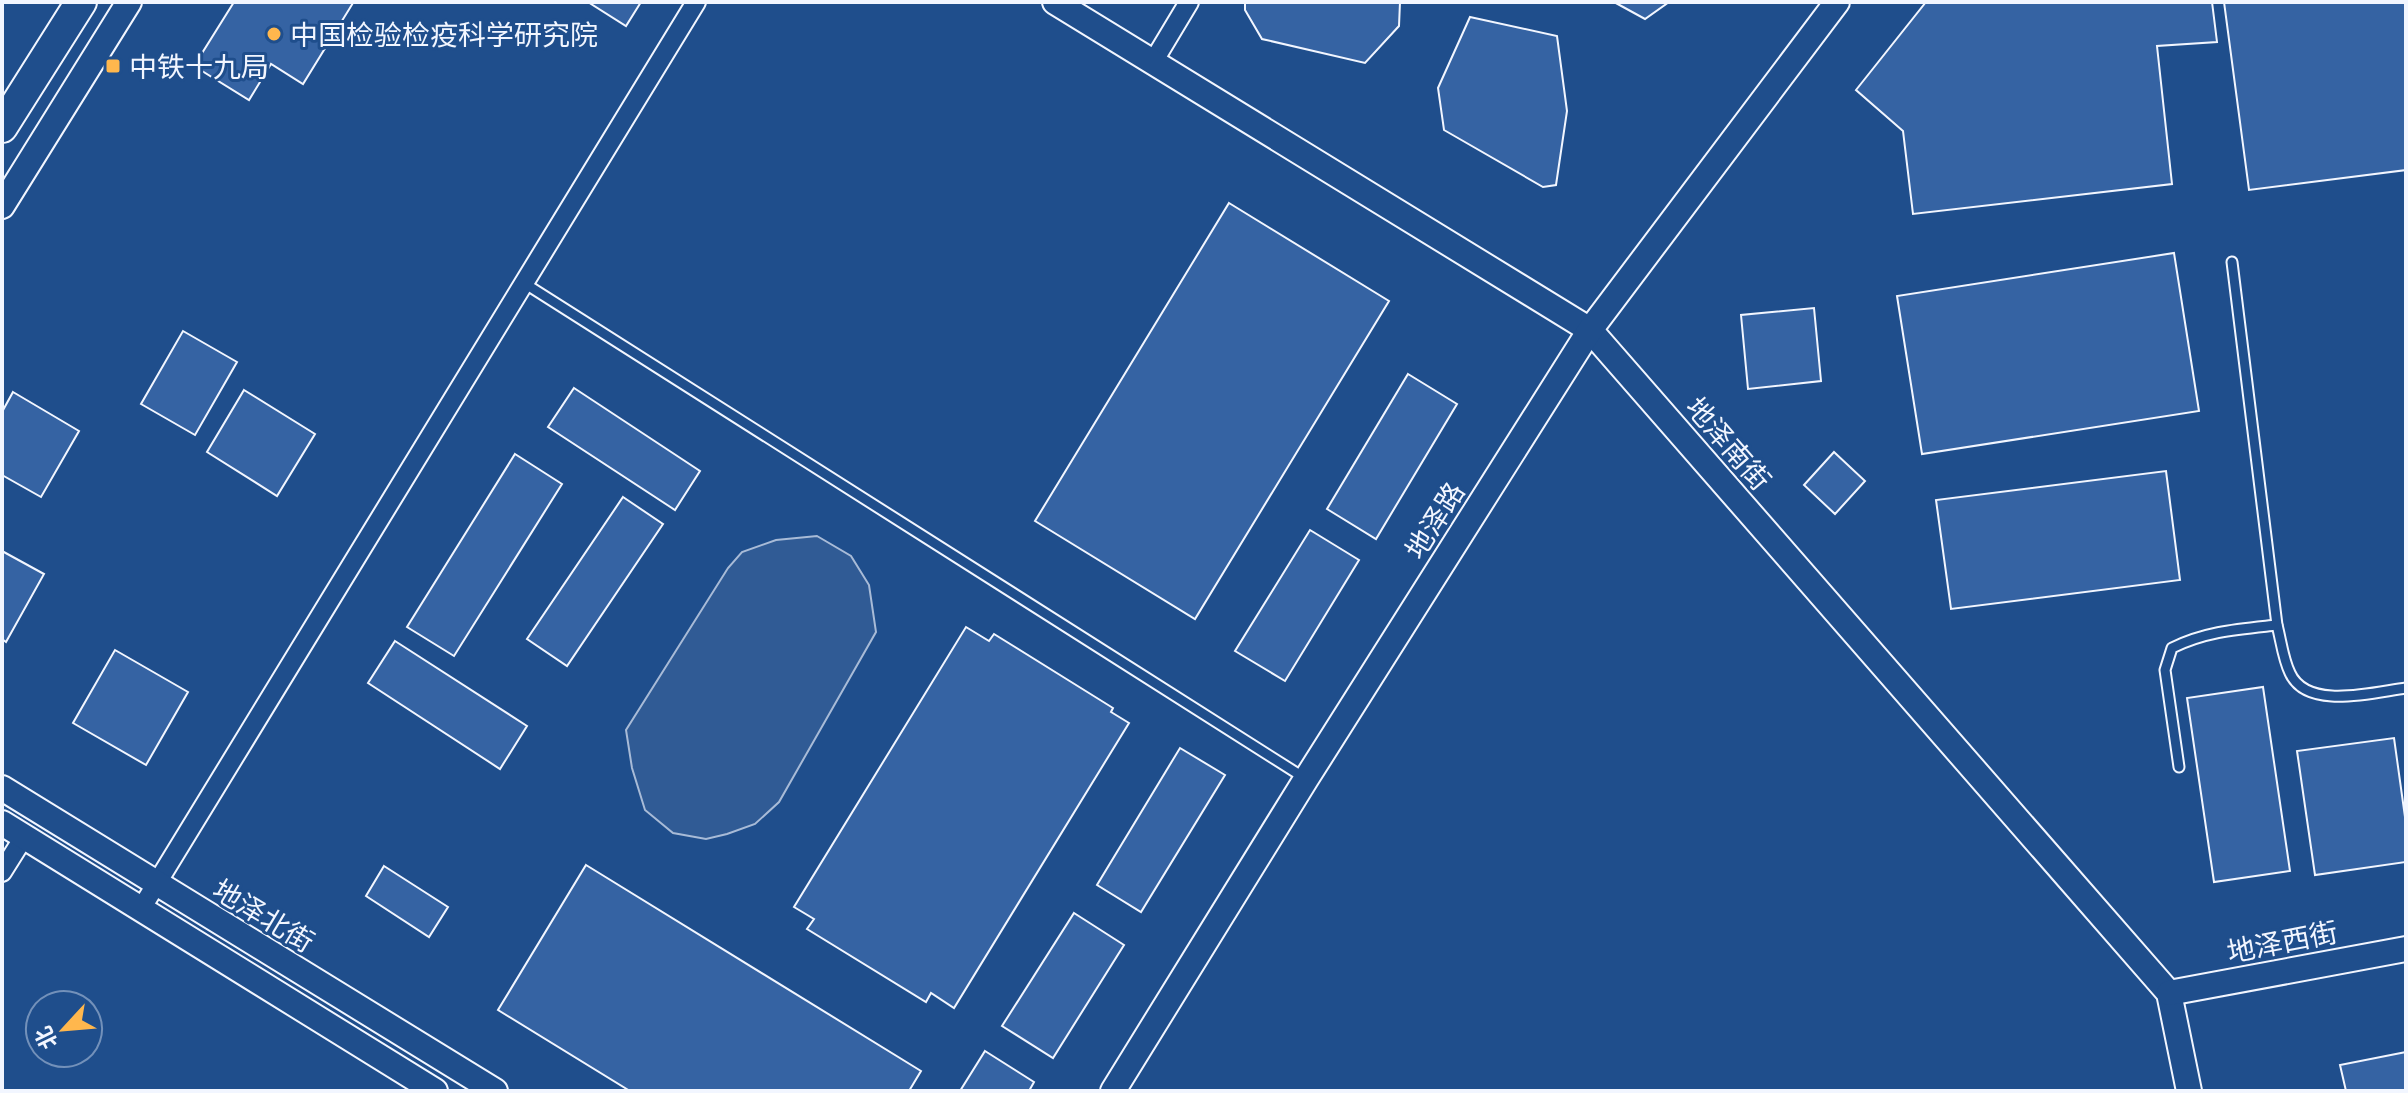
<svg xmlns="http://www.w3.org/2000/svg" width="2408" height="1093" viewBox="0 0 2408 1093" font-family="'Exo 2','Noto Sans SC',sans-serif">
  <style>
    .built { fill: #305b95; stroke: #a8bbd7; stroke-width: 2 }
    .building { fill: #3563a3; stroke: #f2f6ff; stroke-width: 2 }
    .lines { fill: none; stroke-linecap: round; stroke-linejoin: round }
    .service-casing { stroke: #f2f6ff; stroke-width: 13 }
    .minor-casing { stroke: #f2f6ff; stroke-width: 22 }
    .tertiary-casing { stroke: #f2f6ff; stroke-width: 28 }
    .primary-casing { stroke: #f2f6ff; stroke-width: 34 }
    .service { stroke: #1f4e8c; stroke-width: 9 }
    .minor { stroke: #1f4e8c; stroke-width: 18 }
    .tertiary { stroke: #1f4e8c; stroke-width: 24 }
    .primary { stroke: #1f4e8c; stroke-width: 30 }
    .poi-dot { fill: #ffb74d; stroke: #1f4e8c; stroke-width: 3 }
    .labels { text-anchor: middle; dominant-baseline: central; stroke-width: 6; stroke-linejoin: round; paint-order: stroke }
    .poi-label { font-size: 28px; fill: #f2f6ff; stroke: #1f4e8c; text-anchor: start }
    .street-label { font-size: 28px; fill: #f2f6ff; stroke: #1f4e8c }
  </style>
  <rect width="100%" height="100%" fill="#1f4e8c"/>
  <!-- built -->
  <path class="built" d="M 817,536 L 851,556 L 869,585 L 876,632 L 779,802 L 755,824 L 727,834 L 706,839 L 673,833 L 645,810 L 632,768 L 626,730 L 728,568 L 742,552 L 776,540 Z"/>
  <!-- building -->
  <g class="building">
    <path d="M 234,2 L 351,2 L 353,3 L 303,84 L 271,64 L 249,100 L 194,66 Z"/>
    <path d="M 588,2 L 641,2 L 626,26 Z"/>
    <path d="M 1245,2 L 1400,2 L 1399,26 L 1365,63 L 1262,39 L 1245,10 Z"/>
    <path d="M 1614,2 L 1669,2 L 1645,19 Z"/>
    <path d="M 1926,2 L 2212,2 L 2217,42 L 2157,46 L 2172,184 L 1913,214 L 1903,131 L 1856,90 Z"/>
    <path d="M 2224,2 L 2406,2 L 2406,170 L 2249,190 Z"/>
    <path d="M 1470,17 L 1557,36 L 1567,111 L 1556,185 L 1543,187 L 1444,130 L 1438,88 Z"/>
    <path d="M 1229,203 L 1389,301 L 1195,619 L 1035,521 Z"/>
    <path d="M 2174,253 L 2199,411 L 1922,454 L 1897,296 Z"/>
    <path d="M 1814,308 L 1821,381 L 1748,389 L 1741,315 Z"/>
    <path d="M 183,331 L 237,362 L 195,435 L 141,404 Z"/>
    <path d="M 1408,374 L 1457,404 L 1376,539 L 1327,509 Z"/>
    <path d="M 574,388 L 700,471 L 675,510 L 548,427 Z"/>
    <path d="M 244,390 L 315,434 L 277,496 L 207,452 Z"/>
    <path d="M 13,392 L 79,431 L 41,497 L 2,475 L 2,412 Z"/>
    <path d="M 1834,452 L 1865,481 L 1835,514 L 1804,485 Z"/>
    <path d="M 515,454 L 562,484 L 454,656 L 407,627 Z"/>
    <path d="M 2166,471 L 2180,580 L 1951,609 L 1936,500 Z"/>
    <path d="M 623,497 L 663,524 L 567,666 L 527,639 Z"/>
    <path d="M 1310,530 L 1359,560 L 1285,681 L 1235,651 Z"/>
    <path d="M 2,551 L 44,574 L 6,642 L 2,639 Z"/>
    <path d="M 966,627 L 989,641 L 994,634 L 1113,708 L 1111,712 L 1129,723 L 954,1008 L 931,993 L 926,1002 L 807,929 L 814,919 L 794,907 Z"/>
    <path d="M 395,641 L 527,726 L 500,769 L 368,683 Z"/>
    <path d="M 115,650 L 188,692 L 146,765 L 73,723 Z"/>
    <path d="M 2263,687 L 2290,871 L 2214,882 L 2187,698 Z"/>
    <path d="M 2394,738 L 2406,824 L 2406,862 L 2315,875 L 2297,751 Z"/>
    <path d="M 1180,748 L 1225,775 L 1141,912 L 1097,885 Z"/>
    <path d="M 586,865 L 921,1071 L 909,1091 L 630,1091 L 498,1010 Z"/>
    <path d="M 384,866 L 448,907 L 429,937 L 366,896 Z"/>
    <path d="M 1074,913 L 1124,945 L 1053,1058 L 1002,1026 Z"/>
    <path d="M 985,1051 L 1034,1082 L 1029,1091 L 960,1091 Z"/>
    <path d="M 2406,1052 L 2406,1091 L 2346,1091 L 2340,1065 Z"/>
  </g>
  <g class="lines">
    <defs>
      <g id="service">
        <path d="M 2232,262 L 2277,625 C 2281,640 2283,659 2290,673 C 2307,711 2374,692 2406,688"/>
        <path d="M 524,283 L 1303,777"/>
        <path d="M 2179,767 L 2165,670 L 2172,648 C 2206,631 2240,629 2277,625"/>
      </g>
      <g id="minor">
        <path d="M 1153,62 L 1189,2"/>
        <path d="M 2,872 L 24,837"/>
        <path d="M 141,909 L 696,2"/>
      </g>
      <g id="tertiary">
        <path d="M 1055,2 L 1590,330 L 2169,993 L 2189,1091"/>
        <path d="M 2,206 L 129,2"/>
        <path d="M 2,788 L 495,1091"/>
        <path d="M 2,823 L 435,1091"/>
        <path d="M 2169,993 L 2406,949"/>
        <path d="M 1113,1091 L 1306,779 L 1590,330 L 1837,2"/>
      </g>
      <path id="primary" d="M 2,127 L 81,2"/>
    </defs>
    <!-- service casing -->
    <use href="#service" class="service-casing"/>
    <!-- minor casing -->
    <use href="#minor" class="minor-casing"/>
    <!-- tertiary casing -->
    <use href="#tertiary" class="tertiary-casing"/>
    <!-- primary casing -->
    <use href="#primary" class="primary-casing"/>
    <!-- service -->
    <use href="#service" class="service"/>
    <!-- minor -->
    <use href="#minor" class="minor"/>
    <!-- tertiary -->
    <use href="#tertiary" class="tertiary"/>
    <!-- primary -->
    <use href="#primary" class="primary"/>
  </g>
  <!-- markers -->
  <g class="poi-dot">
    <circle cx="274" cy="34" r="8"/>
    <rect x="105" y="58" width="16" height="16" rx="4"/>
  </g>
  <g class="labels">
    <!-- poi labels -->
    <g class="poi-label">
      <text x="290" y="34">中国检验检疫科学研究院</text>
      <text x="129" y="66">中铁十九局</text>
    </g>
    <!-- street labels -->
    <g class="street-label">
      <text transform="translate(1729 443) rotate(49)">地泽南街</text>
      <text transform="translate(1434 520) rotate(-58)">地泽路</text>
      <text transform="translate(264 915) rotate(31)">地泽北街</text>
      <text transform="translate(2282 941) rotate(-11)">地泽西街</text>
    </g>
  </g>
  <!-- border -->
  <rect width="2408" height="1093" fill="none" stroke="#f2f6ff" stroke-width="8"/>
  <!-- north arrow -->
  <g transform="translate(64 1029) rotate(244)"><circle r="38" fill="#1f4e8c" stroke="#7391ba" stroke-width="2"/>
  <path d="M0-6L14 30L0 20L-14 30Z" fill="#ffb74d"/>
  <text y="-12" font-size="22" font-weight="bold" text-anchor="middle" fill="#f2f6ff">北</text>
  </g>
</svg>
